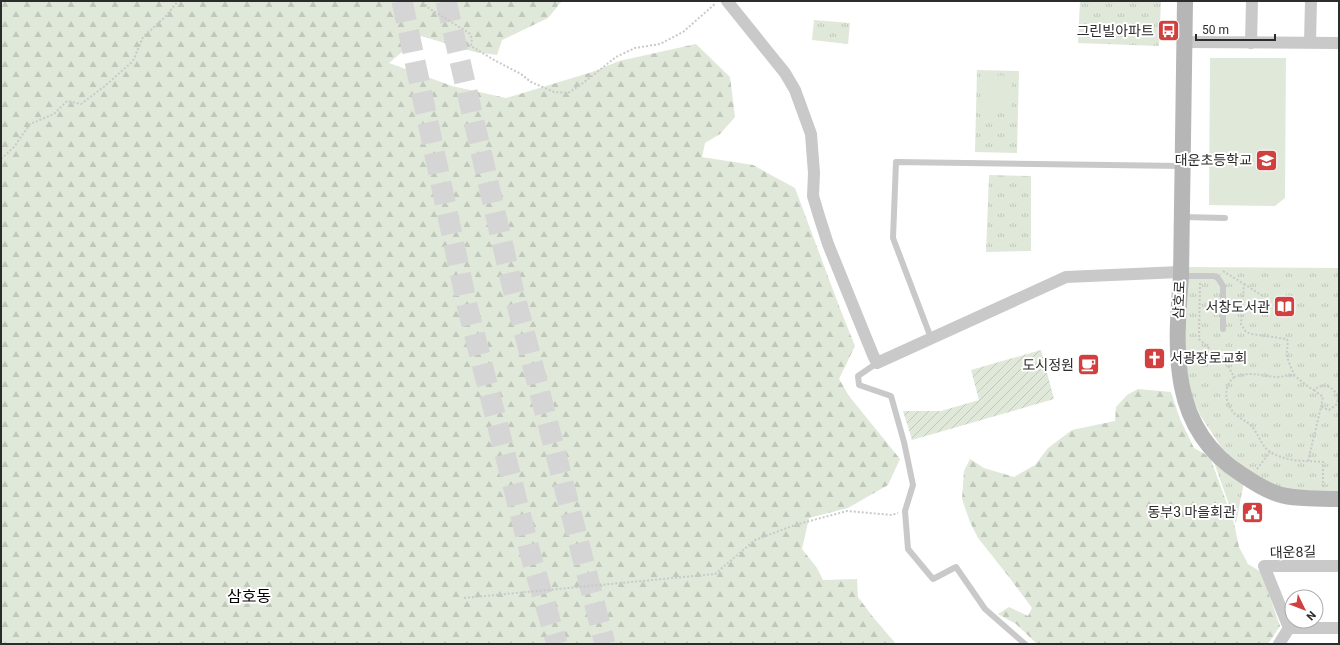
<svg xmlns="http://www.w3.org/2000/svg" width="1340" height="645" viewBox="0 0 1340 645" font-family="Roboto,'Noto Sans KR',sans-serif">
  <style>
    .grass { fill: url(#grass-tufts) }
    .forest { fill: url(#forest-firs) }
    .garden { fill: url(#garden-furrows) }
    .pitch { fill: #e0e8da }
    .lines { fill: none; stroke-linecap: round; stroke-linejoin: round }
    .highway-tunnel { stroke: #d5d5d5; stroke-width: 21; stroke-dasharray: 21 10; stroke-linecap: butt }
    .path { stroke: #c9c9c9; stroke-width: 2; stroke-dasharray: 2 2; stroke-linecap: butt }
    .lane { stroke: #c9c9c9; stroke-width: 6 }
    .street { stroke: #c9c9c9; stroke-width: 12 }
    .secondary { stroke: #b6b6b6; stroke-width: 16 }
    .labels { text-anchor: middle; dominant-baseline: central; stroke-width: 4; stroke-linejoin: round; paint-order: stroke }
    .poi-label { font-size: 14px; fill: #2c2c2c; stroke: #fff; text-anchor: end }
    .street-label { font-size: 14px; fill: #2c2c2c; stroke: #fff }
    .quarter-label { font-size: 16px; fill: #000; stroke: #fff }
  </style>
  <defs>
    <pattern id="grass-tufts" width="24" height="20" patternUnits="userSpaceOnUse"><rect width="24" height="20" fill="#e0e8da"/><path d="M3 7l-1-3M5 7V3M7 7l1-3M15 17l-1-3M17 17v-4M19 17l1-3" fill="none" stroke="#c0c7bb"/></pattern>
    <pattern id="forest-firs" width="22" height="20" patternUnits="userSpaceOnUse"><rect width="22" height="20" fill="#e0e8da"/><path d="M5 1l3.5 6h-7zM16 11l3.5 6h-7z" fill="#c0c7bb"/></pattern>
    <pattern id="garden-furrows" width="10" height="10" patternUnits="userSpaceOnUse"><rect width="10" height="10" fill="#e0e8da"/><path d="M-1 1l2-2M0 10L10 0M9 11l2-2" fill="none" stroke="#c0c7bb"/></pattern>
  </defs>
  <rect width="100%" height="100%" fill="#fff"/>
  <!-- grass -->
  <g class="grass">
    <path d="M 1080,1 L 1161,1 L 1159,46 L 1078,43 Z"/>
    <path d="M 814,20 L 850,23 L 848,44 L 812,40 Z"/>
    <path d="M 977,70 L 1019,71 L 1017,153 L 975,152 Z"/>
    <path d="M 989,175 L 1031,176 L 1031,251 L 986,252 Z"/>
    <path d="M 1187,267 L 1339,268 L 1339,492 L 1287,490 L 1264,481 L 1243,467 L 1222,448 L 1200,415 L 1189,391 L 1184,356 Z"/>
    <path d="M 1212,457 L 1244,482 L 1236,524 Z"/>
  </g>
  <!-- forest -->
  <g class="forest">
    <path d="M 1,1 L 562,1 L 548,18 L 502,40 L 497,55 L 475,52 L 421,36 L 389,63 L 452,86 L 506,98 L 592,72 L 619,61 L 696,44 L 730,77 L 735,117 L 720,134 L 705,143 L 702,157 L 753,165 L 795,188 L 839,306 L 855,346 L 839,379 L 849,396 L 900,459 L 888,485 L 848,508 L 809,518 L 802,549 L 817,568 L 823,580 L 857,579 L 858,597 L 873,617 L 896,644 L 1,644 Z"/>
    <path d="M 1138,389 L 1171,392 L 1180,419 L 1194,448 L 1210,457 L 1234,523 L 1239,547 L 1248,564 L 1261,572 L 1280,626 L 1268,644 L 1037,644 L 1016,624 L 998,614 L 1009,607 L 1028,616 L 1032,608 L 1009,577 L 978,538 L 970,522 L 962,499 L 964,471 L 970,459 L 984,468 L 1014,477 L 1035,465 L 1048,448 L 1072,430 L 1115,421 L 1116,407 L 1127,395 Z"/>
  </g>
  <!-- garden -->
  <path class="garden" d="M 1041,350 L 1054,399 L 912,440 L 903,411 L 941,411 L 979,400 L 971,370 Z"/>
  <!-- pitch -->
  <g class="pitch">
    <path d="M 1210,58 L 1286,58 L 1285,198 L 1275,206 L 1209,205 Z"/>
    <path d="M 982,75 L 1012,76 L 1011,113 L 981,113 Z"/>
  </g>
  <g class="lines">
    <!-- highway-tunnel -->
    <g class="highway-tunnel">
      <path d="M 402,1 L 467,305 L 532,560 L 557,644"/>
      <path d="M 446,1 L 512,285 L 605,644"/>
    </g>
    <!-- path -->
    <g class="path">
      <path d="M 423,1 L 427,7 L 469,33 L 472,38 L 471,46 L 494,60 L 521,74 L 531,82 L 554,92 L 568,93 L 583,83 L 616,57 L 635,48 L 660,44 L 683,32 L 716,3"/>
      <path d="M 1,159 L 14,147 L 30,124 L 54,114 L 67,101 L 81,104 L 105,86 L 133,61 L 143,37 L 165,17 L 178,1"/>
      <path d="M 1223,271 L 1244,284 L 1241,324 L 1246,332 L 1251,334 L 1287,339 C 1289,346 1286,349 1287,355 C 1288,362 1292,370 1295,376"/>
      <path d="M 1200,283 L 1199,339 L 1228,366 L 1234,377 C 1252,371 1260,376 1278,377 C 1284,377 1290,373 1296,377 C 1302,381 1307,387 1314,390 C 1324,381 1335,387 1338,399 L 1339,399"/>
      <path d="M 1244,284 L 1263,296"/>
      <path d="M 1234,377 C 1222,388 1225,405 1236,415 C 1242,420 1249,422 1253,428 C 1260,437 1262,448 1272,453 C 1283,459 1295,461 1308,461"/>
      <path d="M 1314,390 L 1323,397 L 1321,407"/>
      <path d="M 1257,469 L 1270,452"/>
      <path d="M 1323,487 L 1323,462 L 1308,461 L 1321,407 L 1329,410 L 1337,404 L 1338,399"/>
      <path d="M 464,598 L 715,574 L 755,540 L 795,525 L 847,511 L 892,515 L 898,513"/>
    </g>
    <!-- lane -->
    <g class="lane">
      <path d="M 1183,217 L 1225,218"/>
      <path d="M 1182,276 L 1214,276 L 1218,278 L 1223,286 L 1223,329"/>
      <path d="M 931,338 L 893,238 L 896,162 L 1182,166"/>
      <path d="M 877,363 L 858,376 L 859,385 L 891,396 L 904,442 L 913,485 L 905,511 L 908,549 L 933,579 L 956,567 L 985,609 L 1025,644"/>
    </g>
    <!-- street -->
    <g class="street">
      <path d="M 727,1 L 785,73 L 795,90 L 811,134 L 814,173 L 813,196 L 819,216 L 828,244 L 873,355 L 877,363 L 1066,277 L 1180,272"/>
      <path d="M 1184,42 L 1339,43"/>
      <path d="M 1310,42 L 1311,1"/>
      <path d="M 1251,43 L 1252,1"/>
      <path d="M 1289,628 L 1339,628"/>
      <path d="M 1279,644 L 1289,628 L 1264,566 L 1339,566"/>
    </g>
    <!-- secondary -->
    <path class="secondary" d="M 1185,1 L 1181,276 C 1175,351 1169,428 1241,474 C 1253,482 1265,490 1278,494 C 1297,500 1319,498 1339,499"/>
  </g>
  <!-- icons -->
  <defs>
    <symbol id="bus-square" viewBox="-11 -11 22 22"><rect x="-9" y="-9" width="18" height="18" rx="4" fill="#d1403f" stroke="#fff"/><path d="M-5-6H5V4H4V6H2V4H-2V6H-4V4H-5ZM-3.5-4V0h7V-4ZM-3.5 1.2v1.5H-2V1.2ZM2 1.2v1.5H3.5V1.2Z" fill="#fff"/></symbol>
    <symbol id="school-square" viewBox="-11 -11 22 22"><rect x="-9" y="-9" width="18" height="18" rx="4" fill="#d1403f" stroke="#fff"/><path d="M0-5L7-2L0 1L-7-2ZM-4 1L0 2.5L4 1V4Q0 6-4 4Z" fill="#fff"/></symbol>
    <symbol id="library-square" viewBox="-11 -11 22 22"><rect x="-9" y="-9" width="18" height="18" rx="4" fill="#d1403f" stroke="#fff"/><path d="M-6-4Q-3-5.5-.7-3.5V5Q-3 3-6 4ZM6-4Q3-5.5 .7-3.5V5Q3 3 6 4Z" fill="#fff"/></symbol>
    <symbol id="church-square" viewBox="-11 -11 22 22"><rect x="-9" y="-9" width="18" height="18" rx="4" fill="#d1403f" stroke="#fff"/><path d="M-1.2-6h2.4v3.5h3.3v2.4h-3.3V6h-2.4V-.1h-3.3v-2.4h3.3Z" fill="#fff"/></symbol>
    <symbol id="cafe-square" viewBox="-11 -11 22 22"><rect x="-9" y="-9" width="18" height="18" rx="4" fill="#d1403f" stroke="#fff"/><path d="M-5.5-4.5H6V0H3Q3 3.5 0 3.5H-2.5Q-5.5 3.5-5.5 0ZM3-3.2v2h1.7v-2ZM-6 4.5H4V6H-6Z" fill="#fff"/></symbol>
    <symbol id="civic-square" viewBox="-11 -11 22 22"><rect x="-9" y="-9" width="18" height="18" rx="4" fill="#d1403f" stroke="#fff"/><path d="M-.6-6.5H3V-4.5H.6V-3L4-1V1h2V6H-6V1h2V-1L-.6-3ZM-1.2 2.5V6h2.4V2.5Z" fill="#fff"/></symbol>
  </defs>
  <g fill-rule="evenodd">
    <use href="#bus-square" x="1156" y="18" width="25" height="25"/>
    <use href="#school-square" x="1254" y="148" width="25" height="25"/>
    <use href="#library-square" x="1272" y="294" width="25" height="25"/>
    <use href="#church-square" x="1142" y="346" width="25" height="25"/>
    <use href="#cafe-square" x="1076" y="352" width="25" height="25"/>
    <use href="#civic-square" x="1240" y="500" width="25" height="25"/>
  </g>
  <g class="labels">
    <!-- poi labels -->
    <g class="poi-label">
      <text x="1154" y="31">그린빌아파트</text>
      <text x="1252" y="160">대운초등학교</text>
      <text x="1270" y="307">서창도서관</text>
      <text x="1170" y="358" text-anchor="start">서광장로교회</text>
      <text x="1074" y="365">도시정원</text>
      <text x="1236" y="512">동부3 마을회관</text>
    </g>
    <!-- street labels -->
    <g class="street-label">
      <text transform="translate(1179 300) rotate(-87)">삼호로</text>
      <text transform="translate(1293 552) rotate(-2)">대운8길</text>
    </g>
    <!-- quarter labels -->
    <g class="quarter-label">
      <text x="249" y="596">삼호동</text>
    </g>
  </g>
  <!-- border -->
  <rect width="1340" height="645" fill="none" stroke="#2c2c2c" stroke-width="4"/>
  <!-- north arrow -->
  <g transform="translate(1304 609) rotate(133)"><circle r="19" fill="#ffffff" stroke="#ababab"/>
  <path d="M0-3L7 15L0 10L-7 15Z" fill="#d1403f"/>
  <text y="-6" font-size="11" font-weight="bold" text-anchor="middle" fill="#2c2c2c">N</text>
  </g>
  <!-- scale -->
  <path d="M1196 34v6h79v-6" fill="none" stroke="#2c2c2c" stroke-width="2"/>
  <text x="1202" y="34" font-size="12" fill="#2c2c2c" stroke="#ffffff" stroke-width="3" paint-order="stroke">50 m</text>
</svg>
